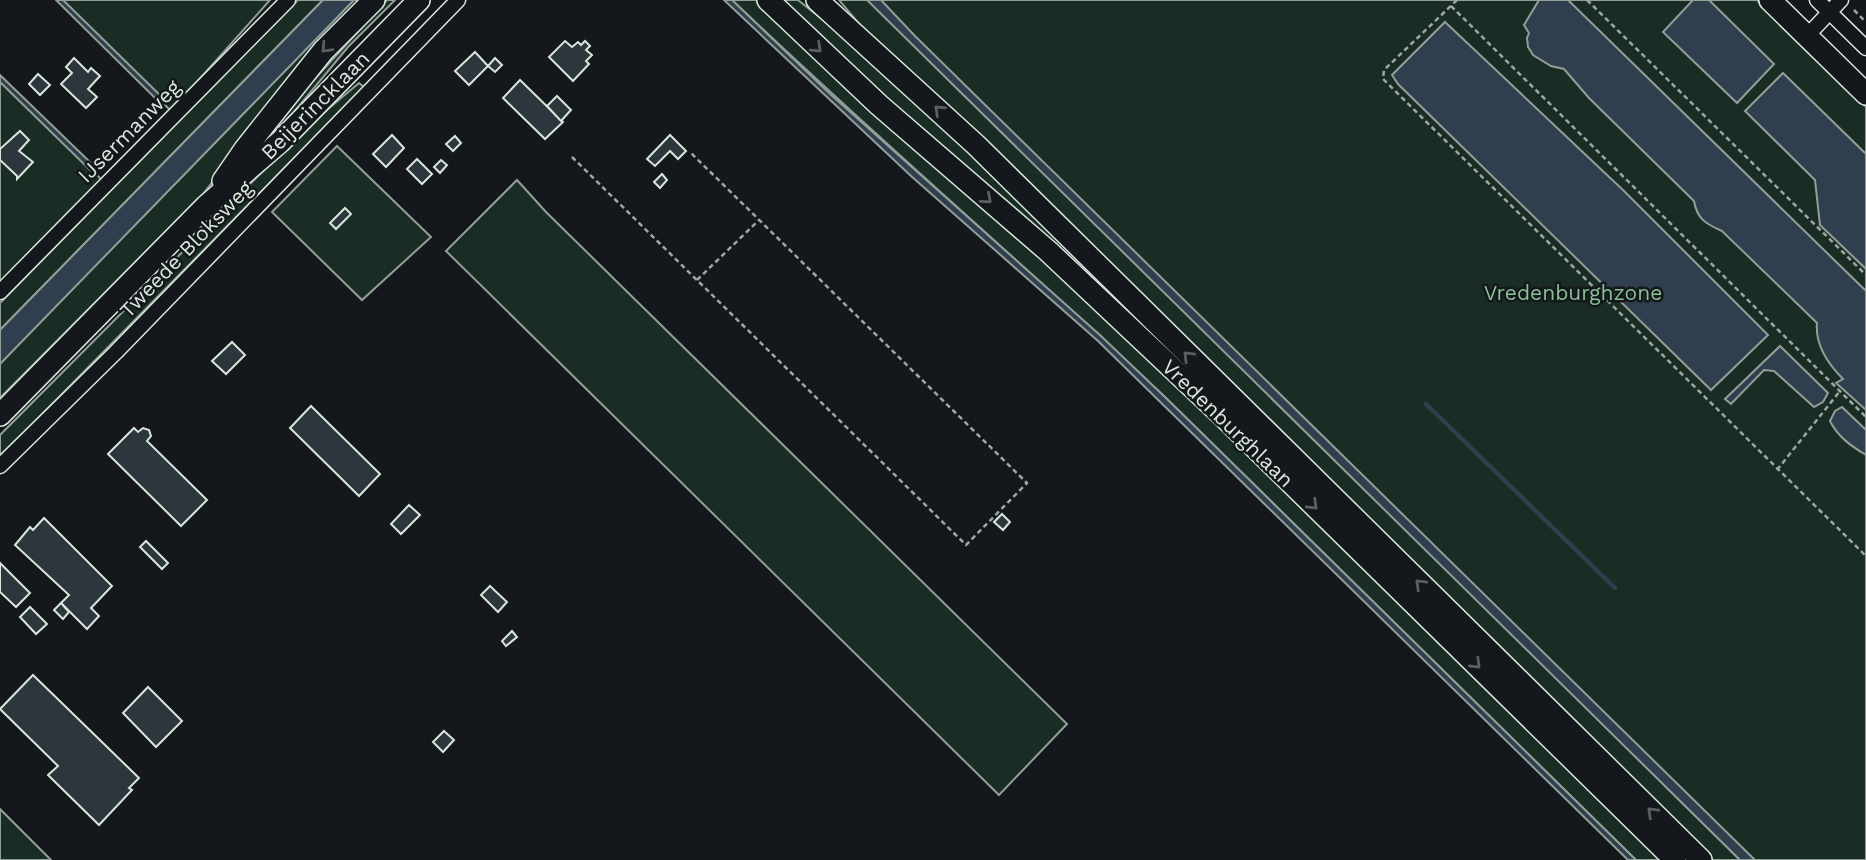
<svg xmlns="http://www.w3.org/2000/svg" width="1866" height="860" viewBox="0 0 1866 860" font-family="'Work Sans',sans-serif">
  <style>
    .green { fill: #1a2d24; stroke: #939e99; stroke-width: 2 }
    .water { fill: #2f3f4d; stroke: #939e99; stroke-width: 2 }
    .lines { fill: none; stroke-linecap: round; stroke-linejoin: round }
    .stream { stroke: #2f3f4d; stroke-width: 4.5 }
    .building { fill: #2c363c; stroke: #d8e6dc; stroke-width: 2 }
    .street-casing { stroke: #d8e6dc; stroke-width: 17 }
    .secondary-casing { stroke: #d8e6dc; stroke-width: 24 }
    .path { stroke: #9da8a2; stroke-width: 2.5; stroke-dasharray: 5 3.5; stroke-linecap: butt }
    .street { stroke: #14181c; stroke-width: 14 }
    .secondary { stroke: #14181c; stroke-width: 21 }
    .oneway { stroke: #59605f }
    .labels { text-anchor: middle; dominant-baseline: central; stroke-width: 5; stroke-linejoin: round; paint-order: stroke }
    .street-label { font-size: 21px; fill: #d8e6dc; stroke: #14181c }
    .park-label { font-size: 21px; fill: #8ac095; stroke: #14181c }
  </style>
  <rect width="100%" height="100%" fill="#14181c"/>
  <!-- green -->
  <g class="green">
    <path d="M 60,0 L 270,0 L 171,111 Z"/>
    <path d="M 298,0 L 323,0 L 0,330 L 0,303 Z"/>
    <path d="M 354,0 L 364,0 L 274,103 L 203,194 L 0,398 L 0,363 Z"/>
    <path d="M 387,0 L 395,0 L 348,47 L 260,153 L 246,154 Z"/>
    <path d="M 732,0 L 763,0 L 1045,255 L 1669,860 L 1636,860 L 1167,399 C 1024,264 874,136 732,0 Z"/>
    <path d="M 776,0 L 798,0 L 893,76 L 1381,551 Z"/>
    <path d="M 839,0 L 1757,0 L 1866,107 L 1866,860 L 1745,860 L 1635,756 L 1740,860 L 1707,860 L 866,32 Z"/>
    <path d="M 0,79 L 103,181 L 0,287 Z"/>
    <path d="M 359,83 L 364,87 L 0,457 L 0,435 L 309,125 Z"/>
    <path d="M 337,146 L 431,237 L 362,300 L 272,212 Z"/>
    <path d="M 517,180 L 546,212 L 1067,724 L 999,795 L 446,251 Z"/>
    <path d="M 0,809 L 51,860 L 0,860 Z"/>
  </g>
  <!-- water -->
  <g class="water">
    <path d="M 56,0 L 63,0 L 165,100 L 162,103 L 158,101 Z"/>
    <path d="M 323,0 L 354,0 L 0,364 L 0,330 Z"/>
    <path d="M 724,0 L 732,0 L 829,93 L 1101,336 L 1167,399 L 1636,860 L 1628,860 L 1098,341 L 911,176 Z"/>
    <path d="M 867,0 L 881,0 L 915,36 L 1755,860 L 1740,860 Z"/>
    <path d="M 1539,0 L 1568,0 L 1866,291 L 1866,410 L 1836,383 L 1843,379 C 1828,364 1815,344 1817,323 L 1722,231 C 1706,224 1697,219 1694,201 L 1589,98 L 1564,69 L 1551,66 L 1533,55 L 1528,47 L 1527,38 L 1529,33 L 1524,25 Z"/>
    <path d="M 1693,0 L 1709,0 L 1774,64 L 1737,103 L 1663,32 Z"/>
    <path d="M 1445,22 L 1624,191 L 1768,335 L 1711,390 L 1398,84 L 1392,75 Z"/>
    <path d="M 1783,73 L 1866,154 L 1866,269 L 1820,225 L 1815,180 L 1745,111 Z"/>
    <path d="M 0,75 L 92,164 L 90,170 L 0,82 Z"/>
    <path d="M 1780,346 L 1828,393 L 1823,402 L 1814,407 L 1774,371 L 1764,370 L 1731,404 L 1725,399 Z"/>
    <path d="M 1842,407 L 1866,430 L 1866,455 C 1851,446 1838,437 1830,421 L 1835,411 Z"/>
  </g>
  <g class="lines">
    <!-- stream -->
    <path class="stream" d="M 1426,404 L 1615,588"/>
  </g>
  <!-- building -->
  <g class="building">
    <path d="M 565,41 L 572,47 L 578,42 L 581,45 L 585,41 L 590,46 L 586,50 L 592,55 L 586,61 L 589,64 L 573,81 L 549,57 Z"/>
    <path d="M 475,52 L 488,66 L 469,85 L 455,71 Z"/>
    <path d="M 74,58 L 88,72 L 91,68 L 100,76 L 88,89 L 97,97 L 86,108 L 61,84 L 72,73 L 66,67 Z"/>
    <path d="M 495,58 L 502,65 L 495,72 L 488,66 Z"/>
    <path d="M 38,74 L 50,85 L 40,95 L 29,84 Z"/>
    <path d="M 520,80 L 563,122 L 545,139 L 503,98 Z"/>
    <path d="M 557,96 L 571,110 L 561,121 L 547,106 Z"/>
    <path d="M 20,131 L 29,140 L 19,151 L 33,162 L 17,179 L 17,176 L 0,160 L 0,149 Z"/>
    <path d="M 392,135 L 404,148 L 386,167 L 373,154 Z"/>
    <path d="M 670,135 L 686,151 L 678,159 L 670,151 L 655,166 L 647,159 Z"/>
    <path d="M 455,136 L 461,143 L 453,151 L 446,144 Z"/>
    <path d="M 417,159 L 432,174 L 422,184 L 407,169 Z"/>
    <path d="M 441,160 L 447,165 L 440,173 L 434,167 Z"/>
    <path d="M 662,174 L 667,180 L 660,188 L 654,182 Z"/>
    <path d="M 345,208 L 351,214 L 336,229 L 330,223 Z"/>
    <path d="M 232,342 L 245,355 L 226,374 L 212,361 Z"/>
    <path d="M 311,406 L 380,474 L 359,496 L 290,428 Z"/>
    <path d="M 134,428 L 138,432 L 143,428 L 149,430 L 151,436 L 147,441 L 207,500 L 181,526 L 108,454 Z"/>
    <path d="M 409,505 L 420,515 L 401,534 L 391,524 Z"/>
    <path d="M 1002,514 L 1010,522 L 1003,530 L 994,522 Z"/>
    <path d="M 44,518 L 112,586 L 91,608 L 99,616 L 87,629 L 61,603 L 69,595 L 15,545 L 30,527 L 33,530 Z"/>
    <path d="M 146,541 L 168,563 L 162,569 L 140,547 Z"/>
    <path d="M 0,563 L 30,593 L 16,607 L 0,592 Z"/>
    <path d="M 490,586 L 507,602 L 498,612 L 481,595 Z"/>
    <path d="M 61,603 L 69,612 L 63,619 L 54,610 Z"/>
    <path d="M 30,607 L 47,624 L 36,634 L 20,617 Z"/>
    <path d="M 512,631 L 517,637 L 506,646 L 502,641 Z"/>
    <path d="M 33,675 L 139,778 L 129,788 L 132,790 L 99,825 L 48,775 L 58,766 L 0,709 Z"/>
    <path d="M 148,687 L 182,721 L 156,747 L 123,713 Z"/>
    <path d="M 444,731 L 454,740 L 443,752 L 433,742 Z"/>
  </g>
  <g class="lines">
    <defs>
      <g id="street">
        <path d="M 1817,0 L 1866,48"/>
        <path d="M 1807,36 L 1841,0"/>
        <path d="M 0,292 L 288,0"/>
        <path d="M 0,466 L 116,352 L 458,0"/>
      </g>
      <g id="secondary">
        <path d="M 768,0 L 879,105 L 1048,251 L 1223,416 L 1675,860"/>
        <path d="M 817,0 L 976,145 L 1701,860"/>
        <path d="M 1770,0 L 1866,94"/>
        <path d="M 223,181 L 245,149 L 323,51 L 374,0"/>
        <path d="M 0,415 L 206,206 L 280,142 L 419,0"/>
      </g>
    </defs>
    <!-- street casing -->
    <use href="#street" class="street-casing"/>
    <!-- secondary casing -->
    <use href="#secondary" class="secondary-casing"/>
    <!-- path -->
    <g class="path">
      <path d="M 1457,0 L 1384,70 L 1383,79 L 1866,556"/>
      <path d="M 1587,0 L 1866,275"/>
      <path d="M 1451,6 L 1866,417"/>
      <path d="M 1854,10 L 1866,22"/>
      <path d="M 572,157 L 966,545 L 1027,483 L 690,152"/>
      <path d="M 697,280 L 759,220"/>
      <path d="M 1777,470 L 1840,391"/>
    </g>
    <!-- street -->
    <use href="#street" class="street"/>
    <!-- secondary -->
    <use href="#secondary" class="secondary"/>
  </g>
  <!-- one-way arrows -->
  <defs><path id="oneway-chevron" d="M-2-3.5L2.5 0L-2 3.5" fill="none" stroke-width="1.6" stroke-linecap="round" stroke-linejoin="round" transform="scale(1.75)"/></defs>
  <g class="oneway">
    <use href="#oneway-chevron" transform="translate(326 48) rotate(133)"/>
    <use href="#oneway-chevron" transform="translate(817 48) rotate(43)"/>
    <use href="#oneway-chevron" transform="translate(939 110) rotate(-137)"/>
    <use href="#oneway-chevron" transform="translate(987 199) rotate(41)"/>
    <use href="#oneway-chevron" transform="translate(1188 356) rotate(-135)"/>
    <use href="#oneway-chevron" transform="translate(1313 505) rotate(44)"/>
    <use href="#oneway-chevron" transform="translate(1420 584) rotate(-136)"/>
    <use href="#oneway-chevron" transform="translate(1476 664) rotate(45)"/>
    <use href="#oneway-chevron" transform="translate(1652 812) rotate(-136)"/>
  </g>
  <g class="labels">
    <!-- street labels -->
    <g class="street-label">
      <text transform="translate(315 105) rotate(-45)">Beijerincklaan</text>
      <text transform="translate(129 131) rotate(-45)">IJsermanweg</text>
      <text transform="translate(186 249) rotate(-46)">Tweede Bloksweg</text>
      <text transform="translate(1228 423) rotate(44)">Vredenburghlaan</text>
    </g>
    <!-- park labels -->
    <g class="park-label">
      <text x="1573" y="292">Vredenburghzone</text>
    </g>
  </g>
</svg>
